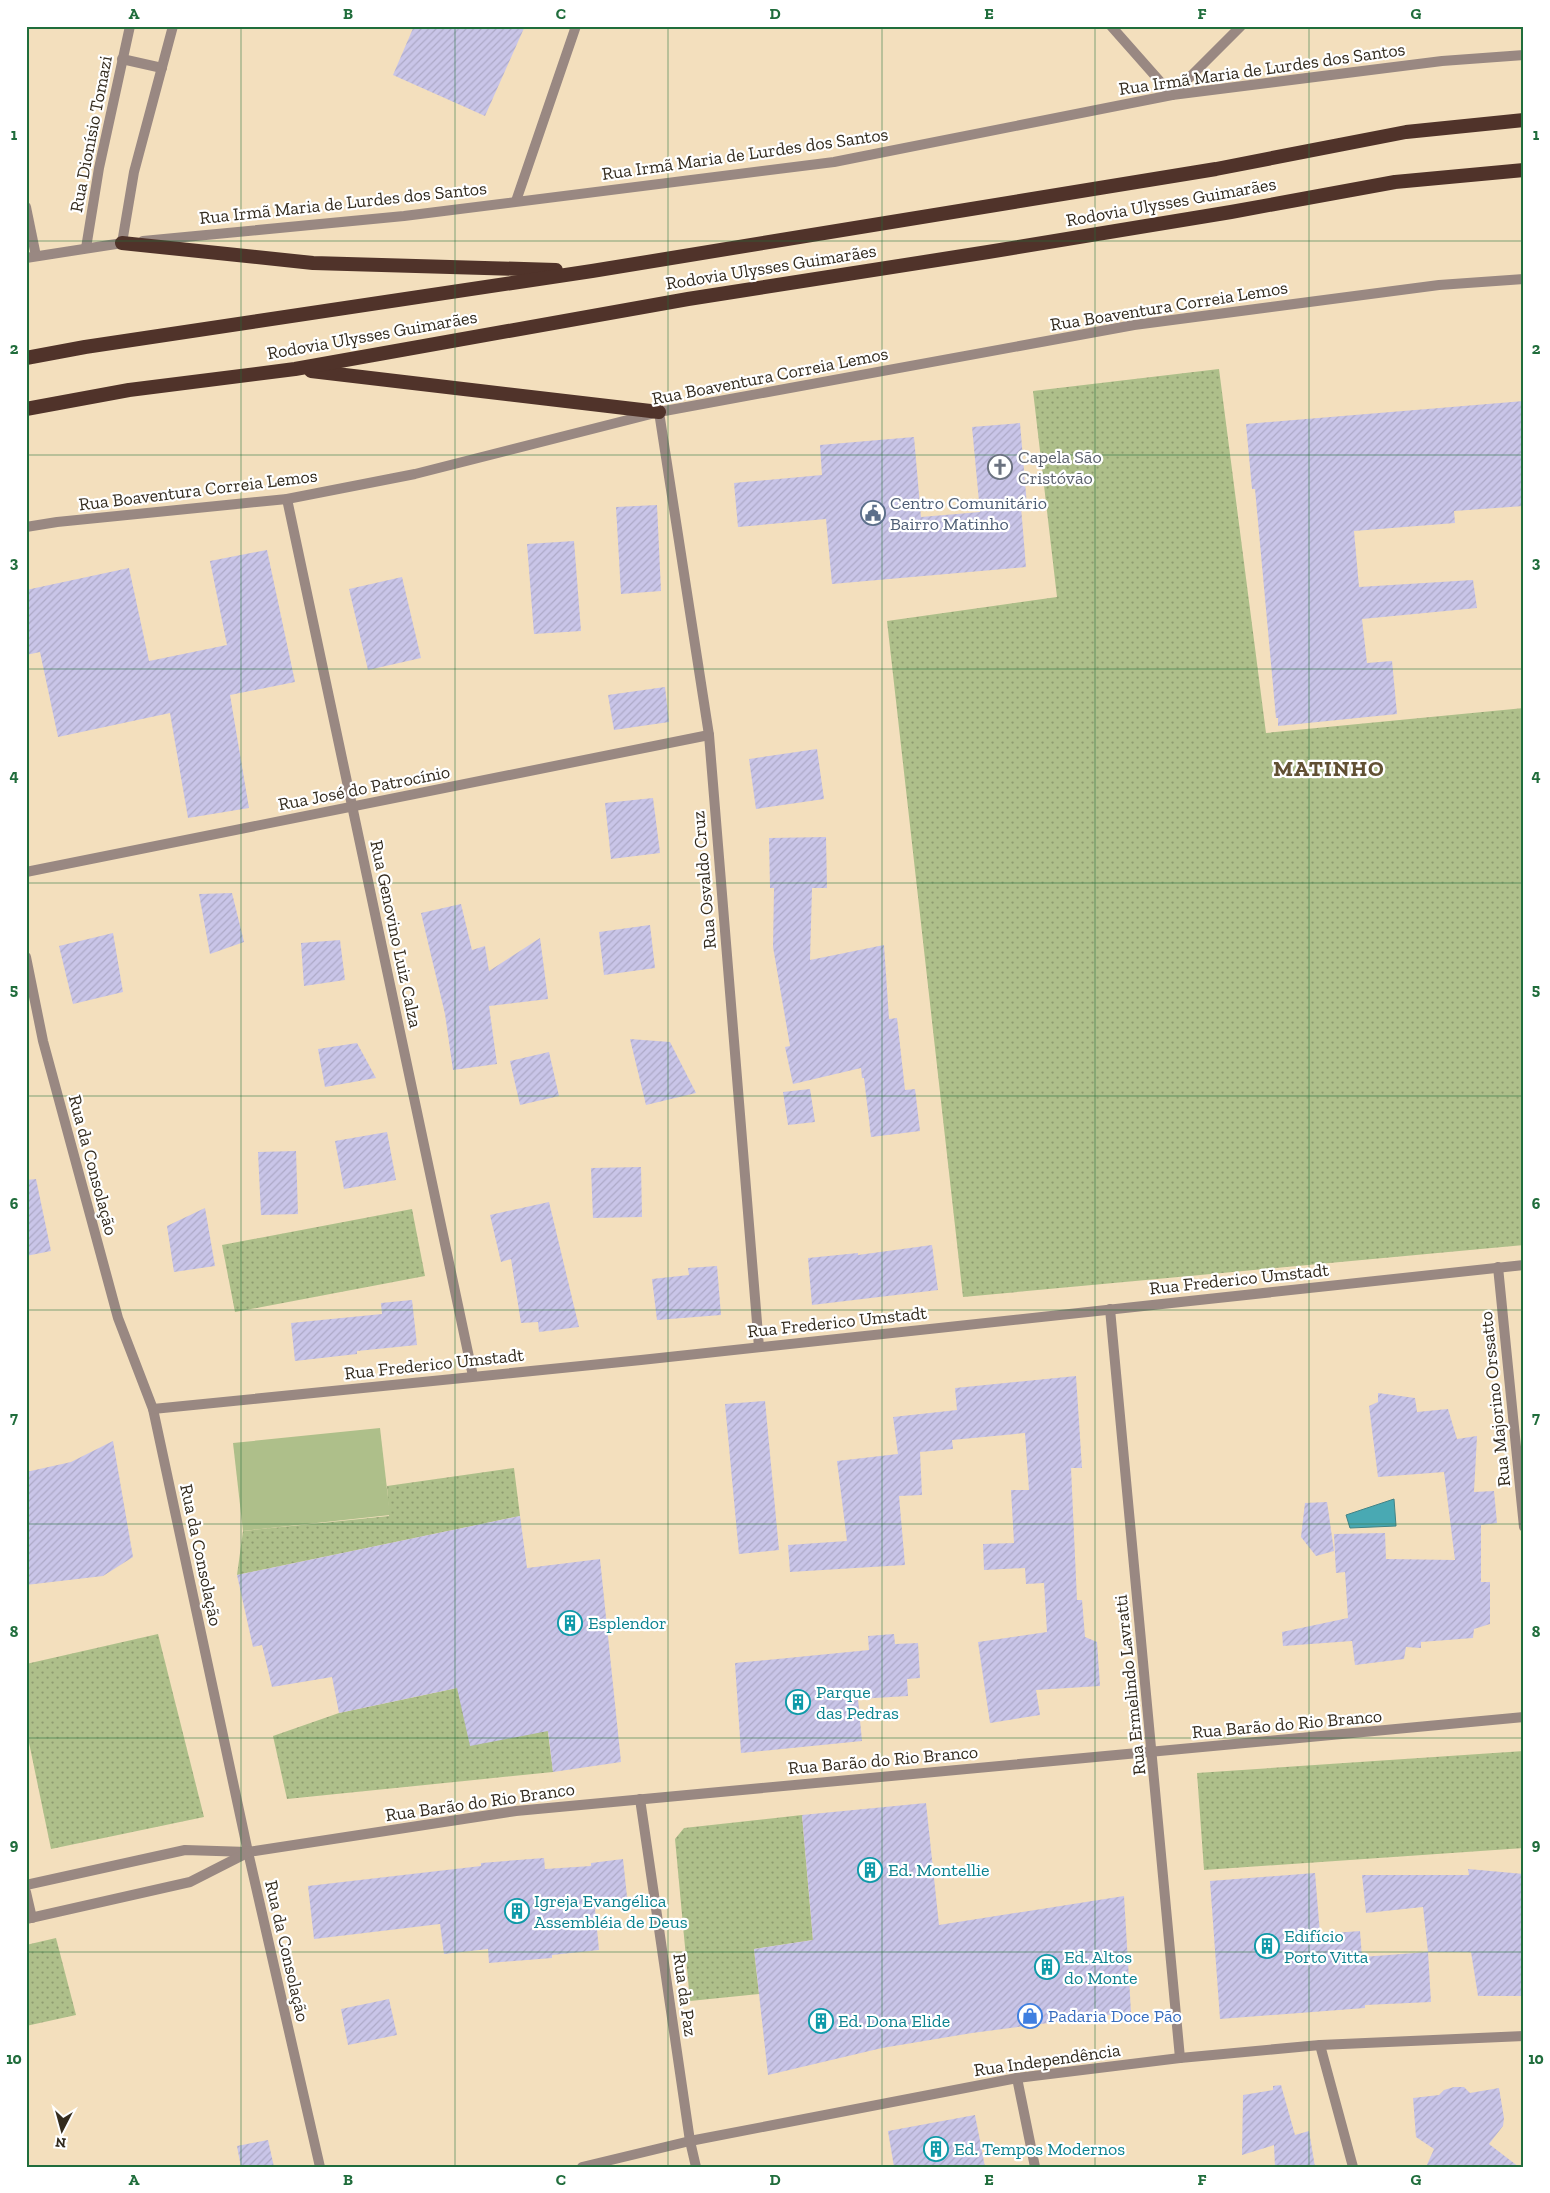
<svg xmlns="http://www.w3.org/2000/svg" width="1550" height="2193" viewBox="0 0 1550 2193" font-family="'Zilla Slab',serif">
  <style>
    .green { fill: url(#green-dots) }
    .pitch { fill: #aebf8a }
    .water { fill: #49a9b3; stroke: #428386 }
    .building { fill: url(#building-hatch) }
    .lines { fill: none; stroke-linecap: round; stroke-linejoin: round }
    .service { stroke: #998882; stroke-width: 10 }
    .minor { stroke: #998882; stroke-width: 10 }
    .tertiary { stroke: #998882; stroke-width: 10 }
    .trunk { stroke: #50332a; stroke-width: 14 }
    .grid { fill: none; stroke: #206d3c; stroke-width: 1; stroke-opacity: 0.55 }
    .labels { text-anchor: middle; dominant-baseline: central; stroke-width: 4.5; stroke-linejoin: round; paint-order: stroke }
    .street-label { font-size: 18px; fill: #332b1e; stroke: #fff }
    .worship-label { font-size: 18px; fill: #5b616d; stroke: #fff; text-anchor: start }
    .service-label { font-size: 18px; fill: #4e5e75; stroke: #fff; text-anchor: start }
    .culture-label { font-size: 18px; fill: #0d838f; stroke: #fff; text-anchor: start }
    .shop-label { font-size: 18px; fill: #366cbe; stroke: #fff; text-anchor: start }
    .district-label { font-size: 22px; font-weight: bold; letter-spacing: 1px; fill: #615033; stroke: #fff }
    .neatline { fill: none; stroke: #206d3c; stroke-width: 2 }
    .grid-label { font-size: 16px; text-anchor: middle; font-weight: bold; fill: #206d3c }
  </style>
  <defs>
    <pattern id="green-dots" width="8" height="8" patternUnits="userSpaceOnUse" patternTransform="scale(1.25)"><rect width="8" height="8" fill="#aebf8a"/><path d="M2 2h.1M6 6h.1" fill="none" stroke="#8e9b70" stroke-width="1.8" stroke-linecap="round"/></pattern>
    <pattern id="building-hatch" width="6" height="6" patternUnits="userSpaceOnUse" patternTransform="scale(1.25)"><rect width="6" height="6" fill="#c9c5e8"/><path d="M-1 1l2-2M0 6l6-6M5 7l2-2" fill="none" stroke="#ada9c7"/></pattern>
  </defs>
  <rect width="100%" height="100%" fill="#f3dfbd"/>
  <!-- green -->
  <g class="green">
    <path d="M 1219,369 L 1266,733 L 1524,708 L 1524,1245 L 963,1297 L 887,621 L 1057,597 L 1033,391 Z"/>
    <path d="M 412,1209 L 425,1276 L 235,1312 L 222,1245 Z"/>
    <path d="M 514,1468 L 520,1516 L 237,1575 L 243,1531 L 389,1516 L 387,1486 Z"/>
    <path d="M 158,1634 L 204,1817 L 51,1849 L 26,1728 L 26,1664 Z"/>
    <path d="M 541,1678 L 553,1772 L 287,1799 L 273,1736 L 339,1713 L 457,1688 Z"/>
    <path d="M 1524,1751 L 1524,1848 L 1204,1870 L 1197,1773 Z"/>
    <path d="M 802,1815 L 813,1940 L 754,1949 L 759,1994 L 690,2001 L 675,1839 L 684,1828 Z"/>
    <path d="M 56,1938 L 76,2015 L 26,2026 L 26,1945 Z"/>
  </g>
  <!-- pitch -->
  <path class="pitch" d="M 380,1428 L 390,1515 L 243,1531 L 233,1443 Z"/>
  <!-- water -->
  <path class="water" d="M 1394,1499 L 1396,1526 L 1350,1528 L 1346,1515 Z"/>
  <!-- building -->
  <g class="building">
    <path d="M 414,26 L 525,26 L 485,116 L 393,75 Z"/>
    <path d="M 1524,401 L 1524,506 L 1454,511 L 1455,523 L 1354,531 L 1359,587 L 1473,580 L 1477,608 L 1362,619 L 1367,663 L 1392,661 L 1397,714 L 1278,726 L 1278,718 L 1276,718 L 1255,489 L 1252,489 L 1246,424 Z"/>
    <path d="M 1020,423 L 1027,506 L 1021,507 L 1026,567 L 832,584 L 826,519 L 738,527 L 734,483 L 822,475 L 820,445 L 914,437 L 921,517 L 980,512 L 972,427 Z"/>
    <path d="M 657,505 L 661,591 L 621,594 L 616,507 Z"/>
    <path d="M 574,541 L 581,631 L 534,634 L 527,544 Z"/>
    <path d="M 267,550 L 295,682 L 230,695 L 249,808 L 188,818 L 170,713 L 58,737 L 40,652 L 26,655 L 26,590 L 129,568 L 149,661 L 227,645 L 210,561 Z"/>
    <path d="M 402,577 L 421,658 L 368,670 L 349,589 Z"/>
    <path d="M 665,687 L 669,722 L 614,730 L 608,695 Z"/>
    <path d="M 817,749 L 824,799 L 756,809 L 749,759 Z"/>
    <path d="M 653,798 L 660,853 L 611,859 L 605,803 Z"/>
    <path d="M 826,837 L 827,888 L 812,888 L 810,960 L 884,945 L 889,1019 L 897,1018 L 905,1090 L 915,1089 L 920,1131 L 871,1137 L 864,1078 L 862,1078 L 861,1068 L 793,1084 L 785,1047 L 790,1046 L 773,947 L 774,888 L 770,888 L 769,838 Z"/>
    <path d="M 232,893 L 244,942 L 210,954 L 199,894 Z"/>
    <path d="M 461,904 L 472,950 L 485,946 L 489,971 L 540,938 L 548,999 L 489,1006 L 497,1064 L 453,1070 L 445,1014 L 421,913 Z"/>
    <path d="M 650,925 L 655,968 L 604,975 L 599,932 Z"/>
    <path d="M 113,933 L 123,992 L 73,1004 L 59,946 Z"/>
    <path d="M 340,940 L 345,980 L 304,986 L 301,943 Z"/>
    <path d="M 630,1039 L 670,1042 L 696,1093 L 646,1105 Z"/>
    <path d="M 357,1043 L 376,1078 L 325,1087 L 318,1049 Z"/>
    <path d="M 549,1052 L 559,1096 L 520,1105 L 510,1061 Z"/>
    <path d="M 810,1089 L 815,1122 L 788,1125 L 783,1092 Z"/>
    <path d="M 387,1132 L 396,1180 L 344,1189 L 335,1141 Z"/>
    <path d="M 296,1151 L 298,1214 L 261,1215 L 258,1152 Z"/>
    <path d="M 641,1167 L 642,1217 L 593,1218 L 591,1168 Z"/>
    <path d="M 36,1179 L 51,1251 L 26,1256 L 26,1180 Z"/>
    <path d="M 549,1202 L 579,1327 L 539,1332 L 538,1322 L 521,1323 L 511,1259 L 501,1262 L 490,1215 Z"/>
    <path d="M 205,1208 L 215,1266 L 174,1272 L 167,1226 Z"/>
    <path d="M 932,1245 L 938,1290 L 812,1305 L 808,1258 L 858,1253 L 858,1255 Z"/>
    <path d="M 717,1266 L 721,1315 L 657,1320 L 652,1279 L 689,1275 L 688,1268 Z"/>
    <path d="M 412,1300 L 417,1345 L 357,1351 L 357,1354 L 295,1361 L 291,1323 L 382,1314 L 381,1303 Z"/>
    <path d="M 1076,1376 L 1082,1468 L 1071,1468 L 1077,1600 L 1082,1600 L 1085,1637 L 1097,1642 L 1100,1686 L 1036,1690 L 1040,1715 L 990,1723 L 978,1642 L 1047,1632 L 1044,1583 L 1026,1584 L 1025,1568 L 984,1570 L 983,1544 L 1014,1543 L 1011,1490 L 1029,1490 L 1025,1433 L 952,1440 L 953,1449 L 920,1452 L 922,1495 L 899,1496 L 905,1565 L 790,1572 L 788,1545 L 847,1541 L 837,1461 L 898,1454 L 893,1417 L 957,1410 L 955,1388 Z"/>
    <path d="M 1378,1393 L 1415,1398 L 1417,1412 L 1448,1409 L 1457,1439 L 1477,1436 L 1474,1492 L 1494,1491 L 1497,1523 L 1481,1525 L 1481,1582 L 1490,1582 L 1490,1624 L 1474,1629 L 1473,1638 L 1421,1642 L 1421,1648 L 1406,1647 L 1404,1659 L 1355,1665 L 1352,1641 L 1283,1646 L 1282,1632 L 1348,1618 L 1345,1572 L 1336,1573 L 1334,1534 L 1385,1533 L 1386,1559 L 1455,1560 L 1444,1472 L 1378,1477 L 1369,1406 L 1378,1402 Z"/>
    <path d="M 765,1401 L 779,1550 L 739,1554 L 725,1404 Z"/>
    <path d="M 113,1441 L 133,1557 L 103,1576 L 26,1585 L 26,1472 L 71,1462 Z"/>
    <path d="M 1327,1502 L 1334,1551 L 1316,1556 L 1301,1537 L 1305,1503 Z"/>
    <path d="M 520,1516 L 527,1568 L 600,1559 L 621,1762 L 553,1772 L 548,1731 L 470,1746 L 457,1688 L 339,1713 L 332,1677 L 272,1687 L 262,1645 L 253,1647 L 237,1575 Z"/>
    <path d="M 894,1634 L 895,1644 L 918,1643 L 920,1678 L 907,1679 L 908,1696 L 858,1699 L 862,1741 L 741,1753 L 735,1663 L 869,1650 L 868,1636 Z"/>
    <path d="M 926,1803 L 939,1925 L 1124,1896 L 1131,2012 L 972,2033 L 882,2048 L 768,2075 L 754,1949 L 813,1940 L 802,1815 Z"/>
    <path d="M 544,1858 L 545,1869 L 591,1866 L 591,1863 L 623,1859 L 628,1906 L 595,1909 L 599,1950 L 552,1955 L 552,1958 L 489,1963 L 488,1949 L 444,1954 L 440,1924 L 314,1939 L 308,1886 L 481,1866 L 481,1863 Z"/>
    <path d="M 1468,1869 L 1524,1874 L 1524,1996 L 1478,1996 L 1471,1952 L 1428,1952 L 1423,1907 L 1366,1913 L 1362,1875 L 1469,1875 Z"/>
    <path d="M 1315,1873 L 1320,1934 L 1360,1931 L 1362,1957 L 1428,1952 L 1431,2002 L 1365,2005 L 1365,2008 L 1220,2019 L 1210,1881 Z"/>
    <path d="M 389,1999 L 397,2035 L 348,2045 L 341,2009 Z"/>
    <path d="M 1281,2085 L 1295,2135 L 1309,2131 L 1315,2167 L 1275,2167 L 1274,2145 L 1242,2155 L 1243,2095 L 1273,2090 L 1273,2086 Z"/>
    <path d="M 1454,2087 L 1464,2087 L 1470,2093 L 1499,2088 L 1504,2118 L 1503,2126 L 1489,2144 L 1519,2167 L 1426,2167 L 1434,2149 L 1416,2137 L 1413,2098 L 1439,2095 L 1444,2090 Z"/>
    <path d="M 975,2115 L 985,2167 L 894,2167 L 888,2131 Z"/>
    <path d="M 268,2140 L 274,2167 L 241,2167 L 237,2146 Z"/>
  </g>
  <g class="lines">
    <!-- service -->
    <path class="service" d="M 26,207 L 36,256"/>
    <!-- minor -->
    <g class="minor">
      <path d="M 1111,26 L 1172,95"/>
      <path d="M 122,59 L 162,68"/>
      <path d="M 122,243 L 134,172 L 173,26"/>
      <path d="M 86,248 L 99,168 L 130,26"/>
      <path d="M 659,412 L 709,735 L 759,1347"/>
      <path d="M 287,499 L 473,1376"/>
      <path d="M 26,872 L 709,735"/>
      <path d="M 26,957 L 43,1041 L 118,1318 L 153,1409 L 248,1852 L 320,2167"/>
      <path d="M 1498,1267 L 1524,1527"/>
      <path d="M 1110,1309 L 1180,2058"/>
      <path d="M 153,1409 L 641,1360 L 1524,1265"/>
      <path d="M 640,1799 L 690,2141"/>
      <path d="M 26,1885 L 185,1850 L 248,1852 L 516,1811 L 1524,1717"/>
      <path d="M 26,1892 L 32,1918"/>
      <path d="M 26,1919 L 190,1882 L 247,1853"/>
      <path d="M 1320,2045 L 1353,2167"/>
      <path d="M 1017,2078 L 1035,2167"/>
    </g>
    <!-- tertiary -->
    <g class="tertiary">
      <path d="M 1172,95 L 1241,26"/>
      <path d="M 516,201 L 576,26"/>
      <path d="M 143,241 L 404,216 L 834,162 L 1172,95 L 1442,61 L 1524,55"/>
      <path d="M 26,258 L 129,242"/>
      <path d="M 26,527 L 57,522 L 287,499 L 415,474 L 659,412 L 1134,325 L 1439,285 L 1524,279"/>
      <path d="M 690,2141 L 696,2167"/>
      <path d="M 582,2167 L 690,2141 L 1017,2078 L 1180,2058 L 1320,2045 L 1524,2036"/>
    </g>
    <!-- trunk -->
    <g class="trunk">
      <path d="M 122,243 L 313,263 L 556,270"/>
      <path d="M 26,358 L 85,347 L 592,271 L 1216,169 L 1406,132 L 1524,120"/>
      <path d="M 311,371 L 659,412"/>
      <path d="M 26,409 L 129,390 L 295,369 L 688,299 L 988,252 L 1231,212 L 1395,182 L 1524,170"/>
    </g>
  </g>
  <!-- grid -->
  <path class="grid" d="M 241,26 L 241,2167M 455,26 L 455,2167M 668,26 L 668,2167M 882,26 L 882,2167M 1095,26 L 1095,2167M 1309,26 L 1309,2167M 26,241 L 1524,241M 26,455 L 1524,455M 26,669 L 1524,669M 26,883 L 1524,883M 26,1096 L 1524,1096M 26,1310 L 1524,1310M 26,1524 L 1524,1524M 26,1738 L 1524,1738M 26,1952 L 1524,1952"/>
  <!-- icons -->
  <defs>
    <symbol id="church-ring" viewBox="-11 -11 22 22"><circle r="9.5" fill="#fff" stroke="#6b7280" stroke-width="1.5"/><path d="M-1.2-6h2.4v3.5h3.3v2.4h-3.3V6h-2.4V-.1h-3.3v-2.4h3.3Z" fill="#6b7280"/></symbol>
    <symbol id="civic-ring" viewBox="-11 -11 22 22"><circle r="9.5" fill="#fff" stroke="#5c6f8a" stroke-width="1.5"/><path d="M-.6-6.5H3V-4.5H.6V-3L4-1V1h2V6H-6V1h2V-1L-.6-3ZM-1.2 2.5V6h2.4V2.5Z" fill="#5c6f8a"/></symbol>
    <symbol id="building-ring" viewBox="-11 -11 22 22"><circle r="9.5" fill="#fff" stroke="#0f9aa8" stroke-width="1.5"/><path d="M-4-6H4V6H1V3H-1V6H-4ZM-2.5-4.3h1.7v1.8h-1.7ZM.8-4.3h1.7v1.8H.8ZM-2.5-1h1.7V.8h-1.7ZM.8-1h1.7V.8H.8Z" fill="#0f9aa8"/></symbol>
    <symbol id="shop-ring" viewBox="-11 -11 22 22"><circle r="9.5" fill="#fff" stroke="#3f7fe0" stroke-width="1.5"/><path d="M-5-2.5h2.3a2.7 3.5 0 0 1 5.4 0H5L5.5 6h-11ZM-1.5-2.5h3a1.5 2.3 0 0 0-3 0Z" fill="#3f7fe0"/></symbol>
  </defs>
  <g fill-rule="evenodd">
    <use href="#church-ring" x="986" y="453" width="28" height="28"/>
    <use href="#civic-ring" x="859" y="499" width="28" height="28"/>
    <use href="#building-ring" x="556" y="1609" width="28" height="28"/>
    <use href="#building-ring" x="784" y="1688" width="28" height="28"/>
    <use href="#building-ring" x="856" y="1856" width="28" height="28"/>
    <use href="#building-ring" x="503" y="1897" width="28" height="28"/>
    <use href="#building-ring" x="1253" y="1932" width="28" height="28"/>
    <use href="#building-ring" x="1033" y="1953" width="28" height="28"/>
    <use href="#shop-ring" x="1016" y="2002" width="28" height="28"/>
    <use href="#building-ring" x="807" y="2007" width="28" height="28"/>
    <use href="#building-ring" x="922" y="2135" width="28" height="28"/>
  </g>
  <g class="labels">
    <!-- street labels -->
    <g class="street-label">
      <text transform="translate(1262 69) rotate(-8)">Rua Irmã Maria de Lurdes dos Santos</text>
      <text transform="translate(91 134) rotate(-79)">Rua Dionísio Tomazi</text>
      <text transform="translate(745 154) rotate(-8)">Rua Irmã Maria de Lurdes dos Santos</text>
      <text transform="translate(1171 202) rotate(-10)">Rodovia Ulysses Guimarães</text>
      <text transform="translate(343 203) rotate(-6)">Rua Irmã Maria de Lurdes dos Santos</text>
      <text transform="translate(771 267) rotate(-9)">Rodovia Ulysses Guimarães</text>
      <text transform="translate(1169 306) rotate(-9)">Rua Boaventura Correia Lemos</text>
      <text transform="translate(372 335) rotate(-10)">Rodovia Ulysses Guimarães</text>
      <text transform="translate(770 376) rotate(-11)">Rua Boaventura Correia Lemos</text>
      <text transform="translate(198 490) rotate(-7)">Rua Boaventura Correia Lemos</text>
      <text transform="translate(364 788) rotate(-11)">Rua José do Patrocínio</text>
      <text transform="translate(704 880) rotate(-95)">Rua Osvaldo Cruz</text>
      <text transform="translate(396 934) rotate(78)">Rua Genovino Luiz Calza</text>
      <text transform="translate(93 1165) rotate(75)">Rua da Consolação</text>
      <text transform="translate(1239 1279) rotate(-6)">Rua Frederico Umstadt</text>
      <text transform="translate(837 1322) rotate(-6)">Rua Frederico Umstadt</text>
      <text transform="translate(434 1364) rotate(-6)">Rua Frederico Umstadt</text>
      <text transform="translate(1495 1399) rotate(-96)">Rua Majorino Orssatto</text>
      <text transform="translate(201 1555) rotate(78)">Rua da Consolação</text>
      <text transform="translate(1130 1685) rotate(-96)">Rua Ermelindo Lavratti</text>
      <text transform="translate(1287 1724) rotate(-5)">Rua Barão do Rio Branco</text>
      <text transform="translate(883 1760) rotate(-5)">Rua Barão do Rio Branco</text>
      <text transform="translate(480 1802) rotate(-8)">Rua Barão do Rio Branco</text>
      <text transform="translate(287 1951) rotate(77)">Rua da Consolação</text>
      <text transform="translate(685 1995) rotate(82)">Rua da Paz</text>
      <text transform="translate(1047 2060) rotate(-8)">Rua Independência</text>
    </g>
    <!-- worship labels -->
    <g class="worship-label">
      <text x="1018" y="457">Capela São<tspan x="1018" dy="21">Cristóvão</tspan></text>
    </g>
    <!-- service labels -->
    <g class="service-label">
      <text x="890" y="503">Centro Comunitário<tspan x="890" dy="21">Bairro Matinho</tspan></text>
    </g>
    <!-- culture labels -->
    <g class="culture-label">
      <text x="588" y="1623">Esplendor</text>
      <text x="816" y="1692">Parque<tspan x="816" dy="21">das Pedras</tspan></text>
      <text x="888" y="1870">Ed. Montellie</text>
      <text x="534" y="1901">Igreja Evangélica<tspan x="534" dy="21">Assembléia de Deus</tspan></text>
      <text x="1284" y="1936">Edifício<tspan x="1284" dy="21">Porto Vitta</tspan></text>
      <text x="1064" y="1957">Ed. Altos<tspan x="1064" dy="21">do Monte</tspan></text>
      <text x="838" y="2021">Ed. Dona Elide</text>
      <text x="954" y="2149">Ed. Tempos Modernos</text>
    </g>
    <!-- shop labels -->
    <g class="shop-label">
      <text x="1048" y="2016">Padaria Doce Pão</text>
    </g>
    <!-- district labels -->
    <g class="district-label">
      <text x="1329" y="768">MATINHO</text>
    </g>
  </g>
  <!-- border -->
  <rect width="1550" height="2193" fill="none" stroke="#ffffff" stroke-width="55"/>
  <!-- north arrow -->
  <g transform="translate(62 2130) rotate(186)" stroke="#ffffff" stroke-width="4" paint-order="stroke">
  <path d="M0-4L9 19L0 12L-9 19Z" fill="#332b1e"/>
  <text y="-8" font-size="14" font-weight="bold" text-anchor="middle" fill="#332b1e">N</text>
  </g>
  <rect x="28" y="28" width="1494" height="2138" class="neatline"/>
  <g class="grid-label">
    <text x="134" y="19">A</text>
    <text x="348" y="19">B</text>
    <text x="561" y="19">C</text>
    <text x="775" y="19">D</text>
    <text x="989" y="19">E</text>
    <text x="1202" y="19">F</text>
    <text x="1416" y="19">G</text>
    <text x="14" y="140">1</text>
    <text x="1536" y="140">1</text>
    <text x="14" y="354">2</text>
    <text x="1536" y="354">2</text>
    <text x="14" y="568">3</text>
    <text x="1536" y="568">3</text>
    <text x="14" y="781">4</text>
    <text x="1536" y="781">4</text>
    <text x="14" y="995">5</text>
    <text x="1536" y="995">5</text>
    <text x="14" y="1209">6</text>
    <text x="1536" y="1209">6</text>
    <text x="14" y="1423">7</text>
    <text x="1536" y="1423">7</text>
    <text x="14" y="1637">8</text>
    <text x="1536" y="1637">8</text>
    <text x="14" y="1850">9</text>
    <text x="1536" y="1850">9</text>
    <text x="14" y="2064">10</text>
    <text x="1536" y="2064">10</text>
    <text x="134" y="2185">A</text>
    <text x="348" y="2185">B</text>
    <text x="561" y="2185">C</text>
    <text x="775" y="2185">D</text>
    <text x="989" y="2185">E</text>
    <text x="1202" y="2185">F</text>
    <text x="1416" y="2185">G</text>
  </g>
</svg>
